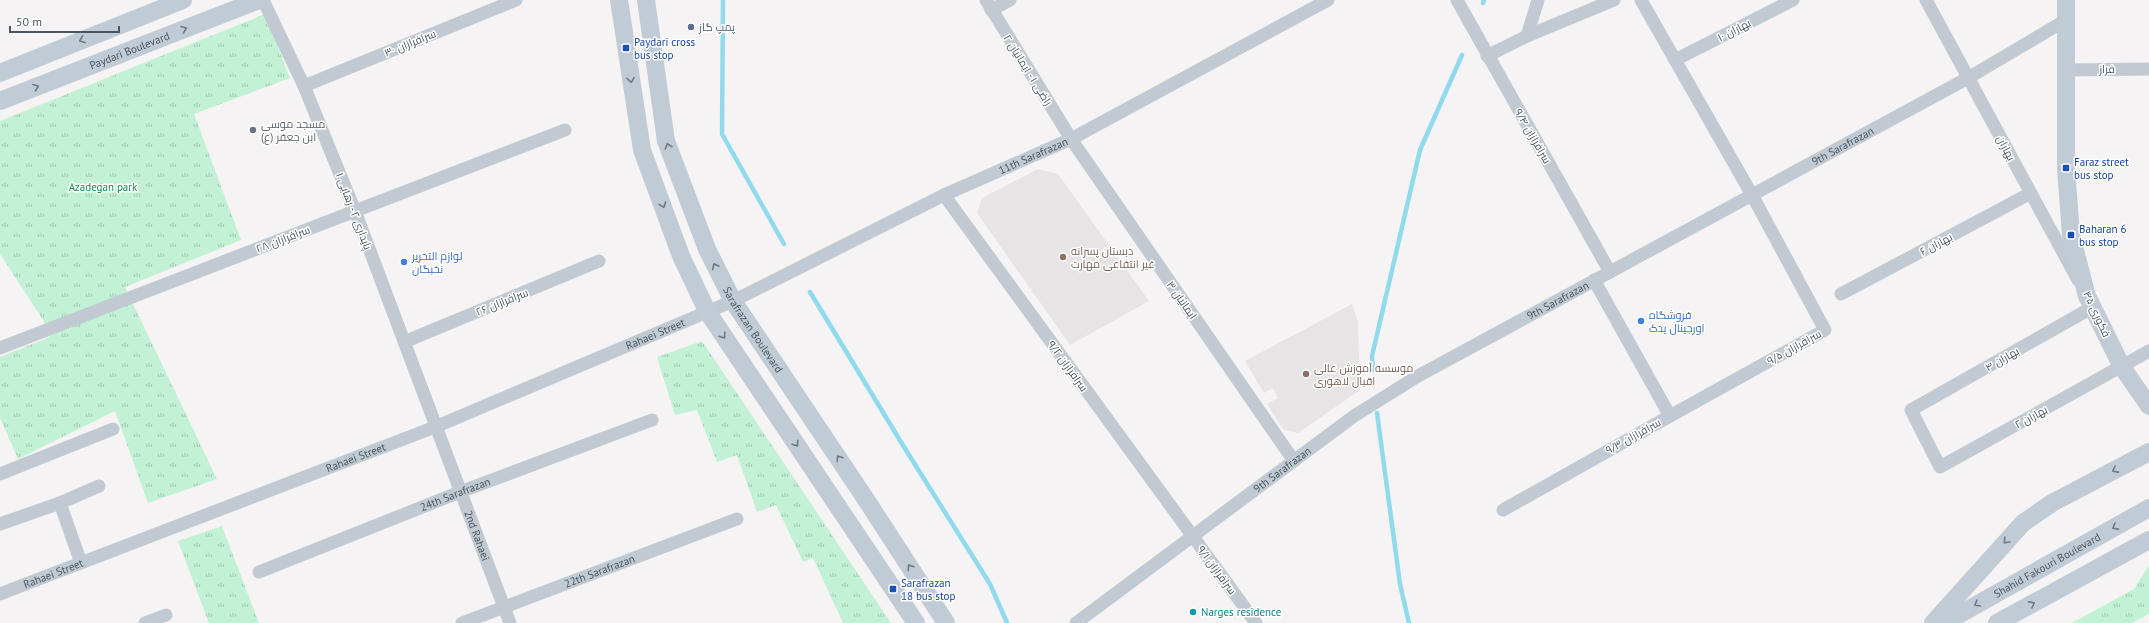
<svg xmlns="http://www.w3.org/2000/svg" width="2149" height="623" viewBox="0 0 2149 623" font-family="'PT Sans',Cairo,sans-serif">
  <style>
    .education { fill: #e6e4e5 }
    .grass { fill: url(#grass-tufts) }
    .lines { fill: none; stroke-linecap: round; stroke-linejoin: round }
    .stream { stroke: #90daee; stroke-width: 4.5 }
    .street { stroke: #c1cad2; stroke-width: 13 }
    .secondary { stroke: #c1cbd6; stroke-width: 18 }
    .oneway { stroke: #6e7984 }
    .service-dot { fill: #5c6f8a; stroke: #fff; stroke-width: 1.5 }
    .transit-dot { fill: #1a4fb4; stroke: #fff; stroke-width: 1.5 }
    .worship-dot { fill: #6b7280; stroke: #fff; stroke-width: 1.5 }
    .education-dot { fill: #8d6e63; stroke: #fff; stroke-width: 1.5 }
    .shop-dot { fill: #3f7fe0; stroke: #fff; stroke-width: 1.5 }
    .culture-dot { fill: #0f9aa8; stroke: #fff; stroke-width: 1.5 }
    .labels { text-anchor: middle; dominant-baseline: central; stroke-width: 3; stroke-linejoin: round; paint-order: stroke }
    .service-label { font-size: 11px; fill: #4e5e75; stroke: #fff; text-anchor: start }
    .street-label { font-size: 11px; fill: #4a5661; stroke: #fff }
    .transit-label { font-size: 11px; fill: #164399; stroke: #fff; text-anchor: start }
    .worship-label { font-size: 11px; fill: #5b616d; stroke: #fff; text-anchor: start }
    .park-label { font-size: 11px; fill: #17864f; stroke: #fff }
    .education-label { font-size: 11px; fill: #785e54; stroke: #fff; text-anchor: start }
    .shop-label { font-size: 11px; fill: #366cbe; stroke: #fff; text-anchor: start }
    .culture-label { font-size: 11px; fill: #0d838f; stroke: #fff; text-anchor: start }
  </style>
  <defs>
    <pattern id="grass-tufts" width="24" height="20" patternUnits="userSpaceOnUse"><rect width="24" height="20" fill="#c3f1d5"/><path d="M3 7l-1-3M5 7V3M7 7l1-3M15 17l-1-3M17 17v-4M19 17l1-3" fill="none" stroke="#a0c6b0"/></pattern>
  </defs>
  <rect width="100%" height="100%" fill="#f5f3f3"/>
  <!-- education -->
  <g class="education">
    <path d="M 1038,169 L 1058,174 L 1149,301 L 1070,345 L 977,213 L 982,198 Z"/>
    <path d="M 1352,304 L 1358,322 L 1360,390 L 1298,433 L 1284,430 L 1267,404 L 1278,398 L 1273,388 L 1264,393 L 1245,361 Z"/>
  </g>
  <!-- grass -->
  <g class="grass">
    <path d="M 265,14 L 290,78 L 194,114 L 241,240 L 125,287 L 217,479 L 148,503 L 115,411 L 18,459 L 0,418 L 0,357 L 50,337 L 43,320 L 0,254 L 0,121 Z"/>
    <path d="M 702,341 L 891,623 L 843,623 L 813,558 L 803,562 L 776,505 L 757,512 L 737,455 L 717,462 L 697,410 L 675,415 L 657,357 Z"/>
    <path d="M 222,526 L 259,623 L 209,623 L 178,541 Z"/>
    <path d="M 2149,565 L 2149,614 L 2132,623 L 2072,623 L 2134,589 Z"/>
  </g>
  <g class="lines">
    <!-- stream -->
    <g class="stream">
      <path d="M 723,0 L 722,134 L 784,244"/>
      <path d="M 1483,3 L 1484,0"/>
      <path d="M 810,292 L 904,447 L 990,584 L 1007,623"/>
      <path d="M 1373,370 L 1372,356 L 1420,150 L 1462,55"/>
      <path d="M 1377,413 L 1400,584 L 1409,623"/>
    </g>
    <!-- street -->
    <g class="street">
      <path id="s1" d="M 263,0 L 304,86 L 355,211 L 510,623"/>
      <path d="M 986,0 L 1071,139 L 1294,461"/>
      <path d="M 1457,0 L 1610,272"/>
      <path d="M 1641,0 L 1752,195 L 1825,330 L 1670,416"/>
      <path d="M 1926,0 L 2078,280"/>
      <path d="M 991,10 L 1010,0"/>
      <path d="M 1527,36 L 1538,0"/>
      <path d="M 1487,56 L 1527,36 L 1614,0"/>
      <path d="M 1675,60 L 1793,0"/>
      <path d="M 2065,70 L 2149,69"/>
      <path d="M 304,86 L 516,0"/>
      <path d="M 944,195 L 1256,623"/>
      <path d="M 1841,294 L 2031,193"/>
      <path d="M 2093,307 L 1911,410 L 1940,467 L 2149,351"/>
      <path d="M 404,342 L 599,261"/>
      <path d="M 0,348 L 565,130"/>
      <path d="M 0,474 L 113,429"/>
      <path d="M 60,503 L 81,563"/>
      <path d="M 1503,510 L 1670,416 L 1594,280"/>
      <path d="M 0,524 L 60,503 L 99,486"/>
      <path id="s2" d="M 259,572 L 460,492 L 652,420"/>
      <path id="s3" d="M 0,594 L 435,427 L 733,301 L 944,195 L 1071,139 L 1328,0"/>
      <path d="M 145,623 L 166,615"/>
      <path id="s4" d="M 462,623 L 737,519"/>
      <path id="s5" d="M 1076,623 L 1354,416 L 1418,376 L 1968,78 L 2066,20"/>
    </g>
    <!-- secondary -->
    <g class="secondary">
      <path d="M 619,0 L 642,150 L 681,256 L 707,311 L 916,623"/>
      <path id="s6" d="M 646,0 L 666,141 L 707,249 L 733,301 L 867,501 L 946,623"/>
      <path d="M 2066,0 L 2066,168 L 2071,235 L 2087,296 L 2122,367 L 2149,406"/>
      <path d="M 0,73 L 183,0"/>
      <path id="s7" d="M 0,101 L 259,0"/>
      <path d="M 1933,623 L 2023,523 L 2052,503 L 2149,452"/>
      <path id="s8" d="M 1944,623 L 2149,508"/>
      <path d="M 1997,623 L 2149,540"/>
    </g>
  </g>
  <!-- one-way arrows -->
  <defs><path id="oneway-chevron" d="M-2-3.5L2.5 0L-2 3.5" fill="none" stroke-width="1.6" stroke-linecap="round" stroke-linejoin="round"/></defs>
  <g class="oneway">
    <use href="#oneway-chevron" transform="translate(184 29) rotate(-21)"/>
    <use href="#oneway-chevron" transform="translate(82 40) rotate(158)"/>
    <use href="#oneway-chevron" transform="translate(631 80) rotate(81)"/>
    <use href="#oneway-chevron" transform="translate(36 87) rotate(-21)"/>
    <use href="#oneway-chevron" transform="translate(668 146) rotate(-109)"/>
    <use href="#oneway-chevron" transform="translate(663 205) rotate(70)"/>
    <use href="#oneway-chevron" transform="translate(715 266) rotate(-117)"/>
    <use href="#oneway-chevron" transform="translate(723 336) rotate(56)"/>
    <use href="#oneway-chevron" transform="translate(796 444) rotate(56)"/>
    <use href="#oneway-chevron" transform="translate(839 458) rotate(-124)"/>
    <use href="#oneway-chevron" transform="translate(2115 470) rotate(152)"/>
    <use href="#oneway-chevron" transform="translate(2115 527) rotate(151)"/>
    <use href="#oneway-chevron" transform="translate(2006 541) rotate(133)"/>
    <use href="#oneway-chevron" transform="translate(910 567) rotate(-123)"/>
    <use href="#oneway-chevron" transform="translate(1977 604) rotate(150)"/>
    <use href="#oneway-chevron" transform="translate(2032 604) rotate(-29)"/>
  </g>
  <!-- markers -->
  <circle class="service-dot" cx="691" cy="27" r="4"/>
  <g class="transit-dot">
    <rect x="622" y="44" width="8" height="8" rx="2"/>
    <rect x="2062" y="164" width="8" height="8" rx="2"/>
    <rect x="2067" y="231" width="8" height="8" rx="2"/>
    <rect x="889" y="585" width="8" height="8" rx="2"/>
  </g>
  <circle class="worship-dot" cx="253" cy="130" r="4"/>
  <g class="education-dot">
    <circle cx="1063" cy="257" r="4"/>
    <circle cx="1306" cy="374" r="4"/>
  </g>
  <g class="shop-dot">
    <circle cx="404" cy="262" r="4"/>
    <circle cx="1641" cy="321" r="4"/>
  </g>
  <circle class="culture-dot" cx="1193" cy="612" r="4"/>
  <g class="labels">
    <!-- service labels -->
    <g class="service-label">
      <text x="699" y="27">پمپ گاز</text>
    </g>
    <!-- street labels -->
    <g class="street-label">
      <text transform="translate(1734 30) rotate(-27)">بهاران ۱۰</text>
      <text transform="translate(410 43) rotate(-22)">سرافرازان ۳۰</text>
      <text stroke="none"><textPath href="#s7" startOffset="139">Paydari Boulevard</textPath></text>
      <text transform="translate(2107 69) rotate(-1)">فراز</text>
      <text transform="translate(1028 70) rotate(58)">راضی ۱ - ایمانیان ۲</text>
      <text transform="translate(1533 136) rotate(60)">سرافرازان ۹/۴</text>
      <text stroke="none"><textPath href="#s5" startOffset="905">9th Sarafrazan</textPath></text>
      <text transform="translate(2006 148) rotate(62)">بهاران</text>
      <text stroke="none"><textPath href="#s3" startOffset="1123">11th Sarafrazan</textPath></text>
      <text transform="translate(354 211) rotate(69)">پایداری ۲ - رهایی ۱</text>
      <text transform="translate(283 239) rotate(-21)">سرافرازان ۲۸</text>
      <text transform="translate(1936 244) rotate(-28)">بهاران ۶</text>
      <text transform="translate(1182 300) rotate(55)">ایمانیان ۳</text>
      <text stroke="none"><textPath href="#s5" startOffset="581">9th Sarafrazan</textPath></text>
      <text transform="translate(502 302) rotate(-22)">سرافرازان ۲۶</text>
      <text transform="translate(2097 314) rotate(65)">فکوری ۴۵</text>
      <text stroke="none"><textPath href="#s6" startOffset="351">Sarafrazan Boulevard</textPath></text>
      <text stroke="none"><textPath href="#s3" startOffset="705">Rahaei Street</textPath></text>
      <text transform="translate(1794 347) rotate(-29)">سرافرازان ۹/۵</text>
      <text transform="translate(2002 359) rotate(-30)">بهاران ۴</text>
      <text transform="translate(1068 366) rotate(54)">سرافرازان ۹/۲</text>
      <text transform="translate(2031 417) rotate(-29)">بهاران ۲</text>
      <text transform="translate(1633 436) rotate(-29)">سرافرازان ۹/۳</text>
      <text stroke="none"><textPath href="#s3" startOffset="381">Rahaei Street</textPath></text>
      <text stroke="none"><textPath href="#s5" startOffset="257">9th Sarafrazan</textPath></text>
      <text stroke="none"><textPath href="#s2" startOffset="211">24th Sarafrazan</textPath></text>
      <text stroke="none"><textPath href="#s1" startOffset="577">2nd Rahaei</textPath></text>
      <text stroke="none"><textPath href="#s8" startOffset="118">Shahid Fakouri Boulevard</textPath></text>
      <text stroke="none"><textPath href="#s4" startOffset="147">22th Sarafrazan</textPath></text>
      <text transform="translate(1217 570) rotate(54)">سرافرازان ۹/۱</text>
      <text stroke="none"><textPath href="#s3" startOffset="57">Rahaei Street</textPath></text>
    </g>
    <!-- transit labels -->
    <g class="transit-label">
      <text x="634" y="42">Paydari cross<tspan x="634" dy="13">bus stop</tspan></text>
      <text x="2074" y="162">Faraz street<tspan x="2074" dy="13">bus stop</tspan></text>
      <text x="2079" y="229">Baharan 6<tspan x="2079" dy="13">bus stop</tspan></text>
      <text x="901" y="583">Sarafrazan<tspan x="901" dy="13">18 bus stop</tspan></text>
    </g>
    <!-- worship labels -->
    <g class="worship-label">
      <text x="261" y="124">مسجد موسی<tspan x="261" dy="13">ابن جعفر (ع)</tspan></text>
    </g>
    <!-- park labels -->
    <g class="park-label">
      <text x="103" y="187">Azadegan park</text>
    </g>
    <!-- education labels -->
    <g class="education-label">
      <text x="1071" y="251">دبستان پسرانه<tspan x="1071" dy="13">غیر انتفاعی مهارت</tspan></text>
      <text x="1314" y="368">موسسه آموزش عالی<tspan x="1314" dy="13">اقبال لاهوری</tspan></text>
    </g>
    <!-- shop labels -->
    <g class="shop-label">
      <text x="412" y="256">لوازم التحریر<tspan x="412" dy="13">نخبگان</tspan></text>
      <text x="1649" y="315">فروشگاه<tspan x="1649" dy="13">اورجینال یدک</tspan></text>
    </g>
    <!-- culture labels -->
    <g class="culture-label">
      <text x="1201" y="612">Narges residence</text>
    </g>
  </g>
  <!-- scale -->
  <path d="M10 26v6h109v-6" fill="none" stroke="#4a5661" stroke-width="2"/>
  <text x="16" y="26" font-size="12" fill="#4a5661" stroke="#ffffff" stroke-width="3" paint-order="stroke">50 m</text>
</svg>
